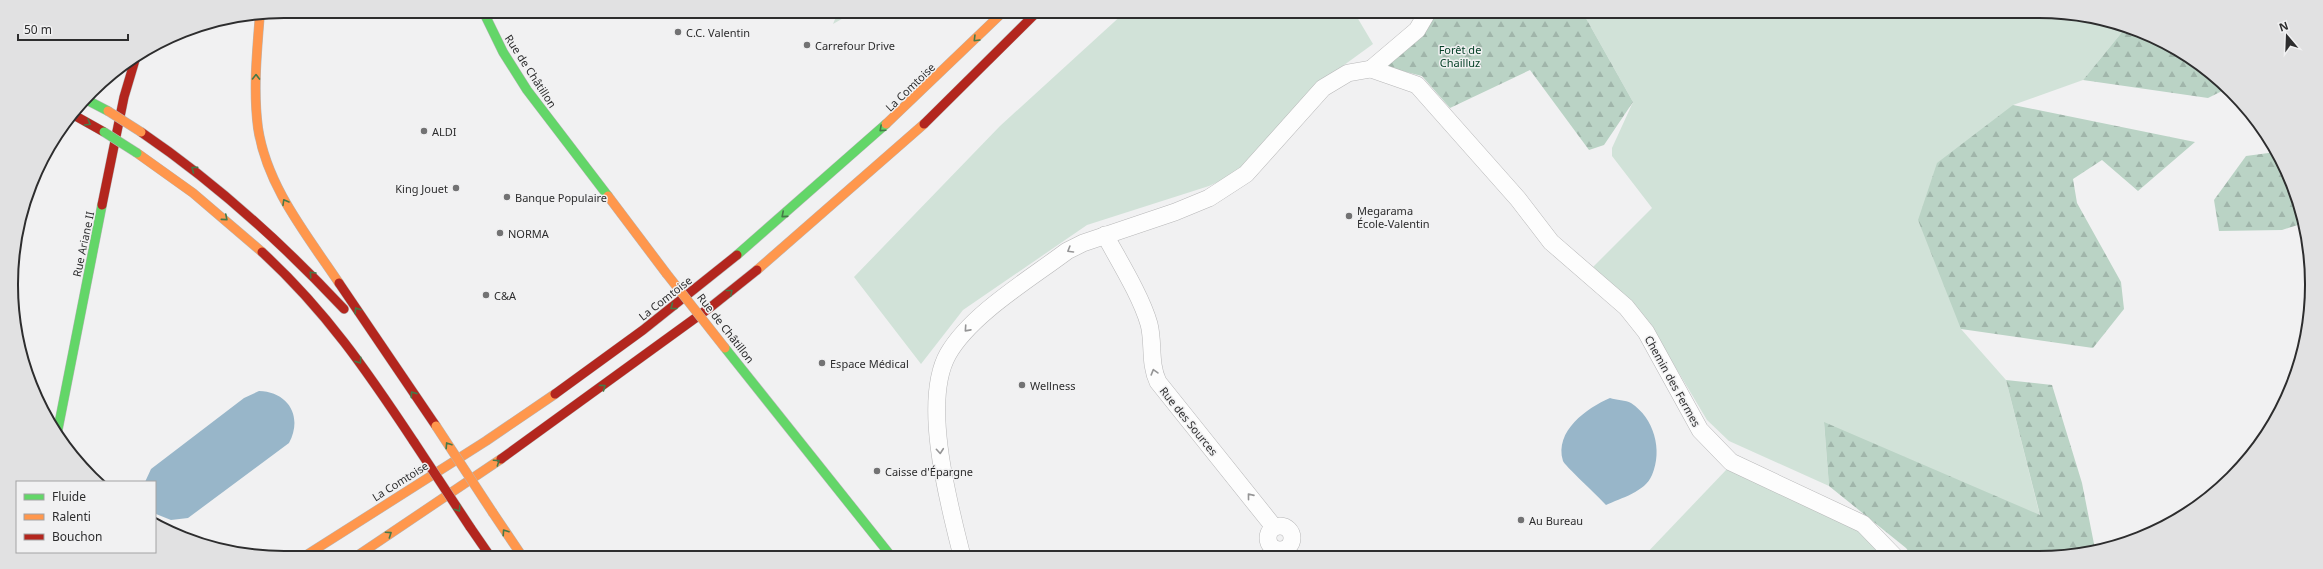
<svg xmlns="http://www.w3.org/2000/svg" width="2323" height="569" viewBox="0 0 2323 569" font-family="'Noto Sans',sans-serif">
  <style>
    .green { fill: #d1e2d8 }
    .forest { fill: url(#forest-firs) }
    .water { fill: #98b6c9 }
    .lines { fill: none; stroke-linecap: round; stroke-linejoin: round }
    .street-casing { stroke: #b7b7b8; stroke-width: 18 }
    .fast-casing { stroke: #b7b7b8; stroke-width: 10 }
    .slow-casing { stroke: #b7b7b8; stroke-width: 10 }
    .jam-casing { stroke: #b7b7b8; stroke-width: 10 }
    .street { stroke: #fdfdfd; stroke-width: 17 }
    .fast { stroke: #63d668; stroke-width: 9 }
    .slow { stroke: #ff974d; stroke-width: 9 }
    .jam { stroke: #b3261e; stroke-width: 9 }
    .fast-bridge-casing { stroke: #b7b7b8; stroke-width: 10; stroke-linecap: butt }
    .slow-bridge-casing { stroke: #b7b7b8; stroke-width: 10; stroke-linecap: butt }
    .jam-bridge-casing { stroke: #b7b7b8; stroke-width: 10; stroke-linecap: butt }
    .fast-bridge { stroke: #63d668; stroke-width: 9 }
    .slow-bridge { stroke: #ff974d; stroke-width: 9 }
    .jam-bridge { stroke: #b3261e; stroke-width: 9 }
    .oneway { stroke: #457948 }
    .oneway2 { stroke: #959596 }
    .poi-dot { fill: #727273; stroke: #f1f1f2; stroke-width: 1.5 }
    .labels { text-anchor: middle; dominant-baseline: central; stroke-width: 3; stroke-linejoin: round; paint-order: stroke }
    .poi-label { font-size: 11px; fill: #2d2d2e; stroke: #f1f1f2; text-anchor: start }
    .park-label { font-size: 11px; fill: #064128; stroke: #f1f1f2 }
    .street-label { font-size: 11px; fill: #2d2d2e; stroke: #f1f1f2 }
    .rim { fill: none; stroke: #2d2d2e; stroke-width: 2 }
  </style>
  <defs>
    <pattern id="forest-firs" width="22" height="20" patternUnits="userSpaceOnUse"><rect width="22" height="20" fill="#bad3c5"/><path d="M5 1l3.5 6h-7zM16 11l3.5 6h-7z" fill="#a0b5aa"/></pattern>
  </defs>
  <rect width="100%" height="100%" fill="#f1f1f2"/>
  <!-- green -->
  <g class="green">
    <path d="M 838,12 L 854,12 L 833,24 Z"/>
    <path d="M 1125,12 L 1354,12 L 1373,44 L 1318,84 L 1239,172 L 1209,186 L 1087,225 L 963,310 L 921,364 L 854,277 L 1000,126 Z"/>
    <path d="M 1583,13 L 2074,13 L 2127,26 L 2083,80 L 2013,105 L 1961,329 L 2006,380 L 2040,516 L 1824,423 L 1829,486 L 1729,441 L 1707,420 L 1655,333 L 1590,270 L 1652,208 L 1612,156 L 1612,148 L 1633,102 Z"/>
    <path d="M 1727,469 L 1861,528 L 1883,556 L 1644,556 Z"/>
  </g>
  <!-- forest -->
  <g class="forest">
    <path d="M 1435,13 L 1583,13 L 1633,102 L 1604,145 L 1589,150 L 1530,70 L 1450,108 L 1422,76 L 1383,66 Z"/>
    <path d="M 2127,26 C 2163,42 2200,59 2228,88 L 2208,98 L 2083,80 Z"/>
    <path d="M 2013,105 L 2195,142 L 2138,191 L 2102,160 L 2073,179 L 2077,203 L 2121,282 L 2124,309 L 2093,348 L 1961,329 L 1918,220 L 1937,163 Z"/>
    <path d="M 2276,152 L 2284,164 L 2304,223 L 2282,230 L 2219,231 L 2214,200 L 2246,156 Z"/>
    <path d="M 2006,380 L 2052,385 L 2082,483 L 2095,549 L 2074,556 L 1912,556 L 1906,548 L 1829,486 L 1824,422 L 2040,515 Z"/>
  </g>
  <!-- water -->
  <g class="water">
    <path d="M 259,391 C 289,392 303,417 289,443 L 188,518 L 171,520 L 156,514 L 155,482 L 145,482 L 151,469 L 244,398 Z"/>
    <path d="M 1610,398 C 1616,400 1626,400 1631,403 C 1654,418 1663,450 1652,475 C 1645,492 1621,498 1606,505 C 1599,497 1564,465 1563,461 C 1554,431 1587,408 1610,398 Z"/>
  </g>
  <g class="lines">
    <defs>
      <g id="street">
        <path d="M 1371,69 L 1417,30 L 1427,13"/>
        <path d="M 1105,235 C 1119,261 1141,296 1149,324 C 1154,343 1149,363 1158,382 L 1274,527"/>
        <circle cx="1280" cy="538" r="12"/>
        <path d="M 962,556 C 949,504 921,402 948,354 C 971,314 1030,279 1067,251 L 1083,243 L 1175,212 L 1209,198 L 1246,174 L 1323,88 L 1348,73 L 1371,69 L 1417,85 L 1518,199 L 1551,242 L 1626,307 L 1646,332 L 1700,430 L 1731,462 L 1863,524 L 1894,556"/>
      </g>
      <g id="fast">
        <path d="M 483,11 L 503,52 L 527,90 L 608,196"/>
        <path d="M 85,99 L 108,111"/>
        <path d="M 737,255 L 886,124"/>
        <path d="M 725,348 L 891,556"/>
        <path d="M 57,434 L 102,205"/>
      </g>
      <g id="slow">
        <path d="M 260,13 C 257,51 253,90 258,128 C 267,187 307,235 339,283"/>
        <path d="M 886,124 L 1003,12"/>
        <path d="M 137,153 L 193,193 L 262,252"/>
        <path d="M 608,196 L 666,273"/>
        <path d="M 757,270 L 924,124"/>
        <path d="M 493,513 L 522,556"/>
        <path d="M 305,556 L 486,441 L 555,394"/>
        <path d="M 357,556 L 501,459"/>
      </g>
      <g id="jam">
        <path d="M 72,114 L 104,132"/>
        <path d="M 924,124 L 1037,12"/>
        <path d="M 141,132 C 216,183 282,243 344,309"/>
        <path d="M 102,205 L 124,97 L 135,60"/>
        <path d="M 262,252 C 326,311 367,371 414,442"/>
        <path d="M 339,283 L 436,426"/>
        <path d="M 555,394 L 643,330 L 737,255"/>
        <path d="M 501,459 L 712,306 L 757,270"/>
        <path d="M 470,527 L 490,556"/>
      </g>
    </defs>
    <!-- street casing -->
    <use href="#street" class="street-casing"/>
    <!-- fast casing -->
    <use href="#fast" class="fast-casing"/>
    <!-- slow casing -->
    <use href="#slow" class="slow-casing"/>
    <!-- jam casing -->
    <use href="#jam" class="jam-casing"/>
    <!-- street -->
    <use href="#street" class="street"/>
    <!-- fast -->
    <use href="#fast" class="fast"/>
    <!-- slow -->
    <use href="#slow" class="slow"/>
    <!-- jam -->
    <use href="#jam" class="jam"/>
    <defs>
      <path id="fast-bridge" d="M 104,132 L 137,153"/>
      <g id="slow-bridge">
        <path d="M 108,111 L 141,132"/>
        <path d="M 666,273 L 725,348"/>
        <path d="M 436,426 L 493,513"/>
      </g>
      <path id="jam-bridge" d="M 414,442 L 470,527"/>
    </defs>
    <!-- fast-bridge casing -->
    <use href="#fast-bridge" class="fast-bridge-casing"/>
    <!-- slow-bridge casing -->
    <use href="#slow-bridge" class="slow-bridge-casing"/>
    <!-- jam-bridge casing -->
    <use href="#jam-bridge" class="jam-bridge-casing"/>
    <!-- fast-bridge -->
    <use href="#fast-bridge" class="fast-bridge"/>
    <!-- slow-bridge -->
    <use href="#slow-bridge" class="slow-bridge"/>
    <!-- jam-bridge -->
    <use href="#jam-bridge" class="jam-bridge"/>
  </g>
  <!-- one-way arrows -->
  <defs><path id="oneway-chevron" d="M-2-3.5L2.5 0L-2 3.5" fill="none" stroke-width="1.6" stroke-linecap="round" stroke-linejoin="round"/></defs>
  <g class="oneway">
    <use href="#oneway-chevron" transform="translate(976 39) rotate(135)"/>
    <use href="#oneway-chevron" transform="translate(256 77) rotate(-89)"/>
    <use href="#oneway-chevron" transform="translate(88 123) rotate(30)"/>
    <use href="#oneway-chevron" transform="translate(882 129) rotate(138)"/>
    <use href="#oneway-chevron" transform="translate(194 169) rotate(-143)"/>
    <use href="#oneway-chevron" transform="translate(285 202) rotate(-120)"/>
    <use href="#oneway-chevron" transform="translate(784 215) rotate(139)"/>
    <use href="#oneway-chevron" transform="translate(225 218) rotate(40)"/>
    <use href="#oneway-chevron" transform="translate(312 274) rotate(-133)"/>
    <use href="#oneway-chevron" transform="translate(730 292) rotate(-39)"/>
    <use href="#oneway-chevron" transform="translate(673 307) rotate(142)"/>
    <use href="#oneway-chevron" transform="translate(357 310) rotate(-123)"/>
    <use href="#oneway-chevron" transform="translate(359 361) rotate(55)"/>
    <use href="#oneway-chevron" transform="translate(603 387) rotate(-36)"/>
    <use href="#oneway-chevron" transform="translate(413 394) rotate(-125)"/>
    <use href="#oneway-chevron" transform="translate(448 445) rotate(-123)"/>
    <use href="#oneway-chevron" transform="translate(497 462) rotate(-34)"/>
    <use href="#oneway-chevron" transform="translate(458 509) rotate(57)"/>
    <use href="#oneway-chevron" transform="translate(505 532) rotate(-124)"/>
    <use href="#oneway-chevron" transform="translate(389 534) rotate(-34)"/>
  </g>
  <g class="oneway2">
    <use href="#oneway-chevron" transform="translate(1070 250) rotate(149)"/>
    <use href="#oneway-chevron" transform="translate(967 329) rotate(132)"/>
    <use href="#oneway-chevron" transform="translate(1154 372) rotate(-106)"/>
    <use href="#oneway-chevron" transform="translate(940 451) rotate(85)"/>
    <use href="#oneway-chevron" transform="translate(1250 496) rotate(-129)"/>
  </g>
  <!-- markers -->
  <g class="poi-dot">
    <circle cx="678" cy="32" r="4"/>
    <circle cx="807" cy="45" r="4"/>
    <circle cx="424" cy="131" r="4"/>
    <circle cx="456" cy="188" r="4"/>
    <circle cx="507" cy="197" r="4"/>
    <circle cx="1349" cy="216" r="4"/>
    <circle cx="500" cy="233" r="4"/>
    <circle cx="486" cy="295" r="4"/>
    <circle cx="822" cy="363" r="4"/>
    <circle cx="1022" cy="385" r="4"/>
    <circle cx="877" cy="471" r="4"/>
    <circle cx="1521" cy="520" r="4"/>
  </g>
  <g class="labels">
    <!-- poi labels -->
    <g class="poi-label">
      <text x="686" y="32">C.C. Valentin</text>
      <text x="815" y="45">Carrefour Drive</text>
      <text x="432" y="131">ALDI</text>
      <text x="448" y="188" text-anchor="end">King Jouet</text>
      <text x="515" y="197">Banque Populaire</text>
      <text x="1357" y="210">Megarama<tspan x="1357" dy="13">École-Valentin</tspan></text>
      <text x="508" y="233">NORMA</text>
      <text x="494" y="295">C&amp;A</text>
      <text x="830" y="363">Espace Médical</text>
      <text x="1030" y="385">Wellness</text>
      <text x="885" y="471">Caisse d'Épargne</text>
      <text x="1529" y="520">Au Bureau</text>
    </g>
    <!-- park labels -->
    <g class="park-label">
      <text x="1460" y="49">Forêt de<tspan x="1460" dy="13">Chailluz</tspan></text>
    </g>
    <!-- street labels -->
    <g class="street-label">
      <text transform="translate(531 71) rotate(57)">Rue de Châtillon</text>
      <text transform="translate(910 87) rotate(-44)">La Comtoise</text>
      <text transform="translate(83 244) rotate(-78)">Rue Ariane II</text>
      <text transform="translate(665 298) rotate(-38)">La Comtoise</text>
      <text transform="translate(726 328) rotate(52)">Rue de Châtillon</text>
      <text transform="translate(1673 381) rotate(61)">Chemin des Fermes</text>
      <text transform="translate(1189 421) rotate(51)">Rue des Sources</text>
      <text transform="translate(400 481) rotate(-32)">La Comtoise</text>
    </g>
  </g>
  <!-- crop -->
  <path d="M0 0H2323V569H0ZM284 18H2039A266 266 0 0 1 2305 284V285A266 266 0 0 1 2039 551H284A266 266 0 0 1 18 285V284A266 266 0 0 1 284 18Z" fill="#e1e1e2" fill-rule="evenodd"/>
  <path class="rim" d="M284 18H2039A266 266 0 0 1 2305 284V285A266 266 0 0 1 2039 551H284A266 266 0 0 1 18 285V284A266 266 0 0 1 284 18Z"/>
  <!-- legend -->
  <rect x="16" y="481" width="140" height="72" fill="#f1f1f2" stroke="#a3a3a4"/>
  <rect x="24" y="494" width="20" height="6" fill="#63d668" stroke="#a3a3a4"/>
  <text x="52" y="501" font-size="12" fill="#2d2d2e">Fluide</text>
  <rect x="24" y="514" width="20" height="6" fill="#ff974d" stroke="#a3a3a4"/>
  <text x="52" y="521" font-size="12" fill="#2d2d2e">Ralenti</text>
  <rect x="24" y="534" width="20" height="6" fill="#b3261e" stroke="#a3a3a4"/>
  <text x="52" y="541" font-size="12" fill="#2d2d2e">Bouchon</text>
  <!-- north arrow -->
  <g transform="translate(2287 36) rotate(341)" stroke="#f1f1f2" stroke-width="3" paint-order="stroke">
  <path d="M0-3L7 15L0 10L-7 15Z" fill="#2d2d2e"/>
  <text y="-6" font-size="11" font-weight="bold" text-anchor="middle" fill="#2d2d2e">N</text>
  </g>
  <!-- scale -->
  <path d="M18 34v6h110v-6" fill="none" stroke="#2d2d2e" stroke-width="2"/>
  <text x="24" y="34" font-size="12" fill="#2d2d2e" stroke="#f1f1f2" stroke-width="3" paint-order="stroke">50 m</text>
</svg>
